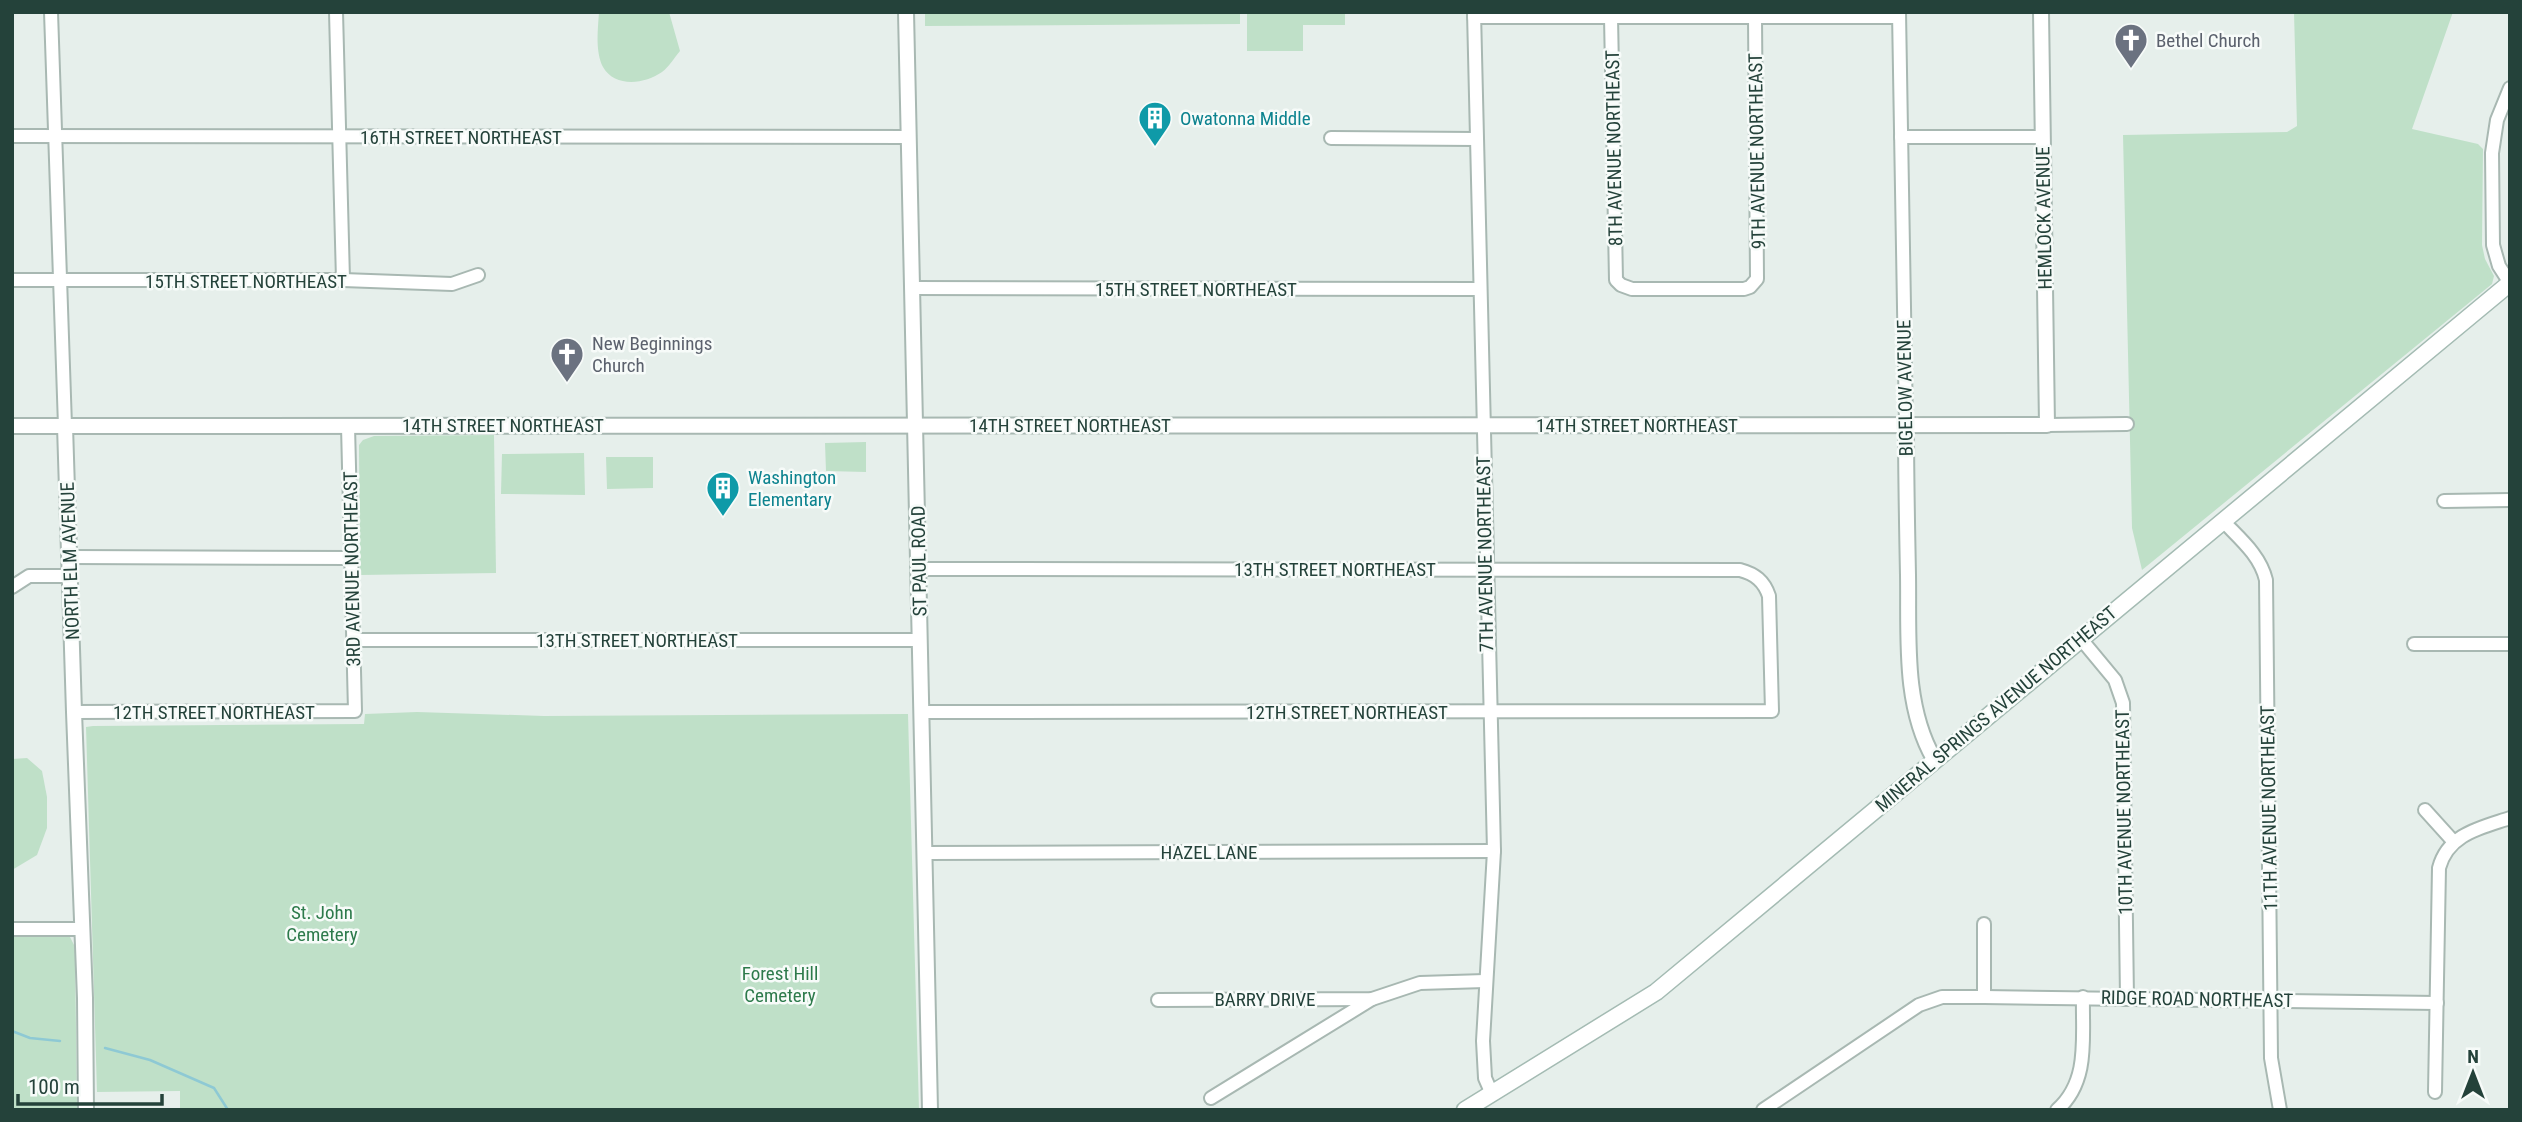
<svg xmlns="http://www.w3.org/2000/svg" width="2522" height="1122" viewBox="0 0 2522 1122" font-family="'Roboto Condensed',sans-serif">
  <style>
    .green { fill: #bfe0c8 }
    .lines { fill: none; stroke-linecap: round; stroke-linejoin: round }
    .stream { stroke: #8ec9d4; stroke-width: 2.5 }
    .minor-casing { stroke: #a8b8b2; stroke-width: 16 }
    .tertiary-casing { stroke: #a8b8b2; stroke-width: 18 }
    .secondary-casing { stroke: #a4bbb3; stroke-width: 19 }
    .minor { stroke: #fff; stroke-width: 12 }
    .tertiary { stroke: #fff; stroke-width: 14 }
    .secondary { stroke: #fff; stroke-width: 16 }
    .labels { text-anchor: middle; dominant-baseline: central; stroke-width: 5; stroke-linejoin: round; paint-order: stroke }
    .worship-label { font-size: 19px; fill: #5b616d; stroke: #f7fbf9; text-anchor: start }
    .culture-label { font-size: 19px; fill: #0d838f; stroke: #f7fbf9; text-anchor: start }
    .street-label { font-size: 19px; fill: #24423a; stroke: #f7fbf9 }
    .park-label { font-size: 19px; fill: #2d7a4b; stroke: #f7fbf9 }
  </style>
  <rect width="100%" height="100%" fill="#e6efeb"/>
  <!-- green -->
  <g class="green">
    <path d="M 599,12 L 669,12 L 680,51 C 674,58 669,67 662,72 C 645,84 615,88 603,67 C 595,51 598,29 599,12 Z"/>
    <path d="M 925,12 L 1240,12 L 1240,24 L 925,26 Z"/>
    <path d="M 1247,12 L 1345,12 L 1345,25 L 1303,25 L 1303,51 L 1247,51 Z"/>
    <path d="M 2294,12 L 2453,12 L 2412,129 L 2478,144 L 2483,149 L 2482,245 L 2485,259 L 2494,276 L 2492,284 L 2142,570 L 2132,528 L 2123,135 L 2287,132 L 2297,126 Z"/>
    <path d="M 494,435 L 496,573 L 360,575 L 359,445 L 363,440 L 374,436 Z"/>
    <path d="M 866,442 L 866,472 L 826,471 L 825,443 Z"/>
    <path d="M 584,453 L 585,495 L 501,494 L 502,454 Z"/>
    <path d="M 606,457 L 653,457 L 653,488 L 607,489 Z"/>
    <path d="M 417,712 L 544,716 L 908,714 L 919,1110 L 180,1110 L 180,1091 L 97,1092 L 86,727 L 93,726 L 364,724 L 365,714 Z"/>
    <path d="M 27,758 L 42,771 L 47,797 L 47,828 L 37,855 L 12,870 L 12,759 Z"/>
    <path d="M 12,935 L 69,935 L 75,947 L 77,1110 L 12,1110 Z"/>
  </g>
  <g class="lines">
    <!-- stream -->
    <g class="stream">
      <path d="M 12,1031 L 30,1038 L 60,1041"/>
      <path d="M 105,1048 L 150,1060 L 214,1088 L 228,1110"/>
    </g>
    <defs>
      <g id="minor">
        <path d="M 51,12 L 65,426"/>
        <path d="M 336,12 L 343,280"/>
        <path d="M 1474,12 L 1494,851 L 1483,1041 L 1485,1078 L 1492,1094"/>
        <path d="M 1899,12 L 1906,425"/>
        <path d="M 1474,17 L 1899,17"/>
        <path d="M 1611,17 L 1616,280 L 1621,285 L 1632,289 L 1744,289 L 1750,287 L 1757,279 L 1755,17"/>
        <path d="M 2510,88 L 2497,120 L 2492,153 L 2493,245 L 2499,266 L 2510,283"/>
        <path d="M 12,136 L 909,137"/>
        <path d="M 1901,137 L 2043,137"/>
        <path d="M 1331,138 L 1476,139"/>
        <path d="M 12,280 L 343,280 L 452,284 L 478,275"/>
        <path d="M 912,288 L 1479,289"/>
        <path d="M 2047,425 L 2127,424"/>
        <path d="M 2444,501 L 2510,500"/>
        <path d="M 2223,521 C 2240,539 2260,555 2266,580 L 2271,1058 L 2280,1110"/>
        <path d="M 70,557 L 351,558"/>
        <path d="M 919,569 L 1740,570 C 1755,574 1764,581 1769,596 L 1772,711 L 922,712"/>
        <path d="M 12,587 L 29,576 L 71,576"/>
        <path d="M 2081,639 L 2115,680 L 2123,703 L 2127,998"/>
        <path d="M 354,640 L 920,640"/>
        <path d="M 2414,644 L 2510,644"/>
        <path d="M 74,712 L 355,711 L 348,426"/>
        <path d="M 2425,810 L 2453,841"/>
        <path d="M 925,853 L 1494,851"/>
        <path d="M 12,929 L 83,929"/>
        <path d="M 1984,997 L 1984,924"/>
        <path d="M 1158,1000 L 1372,999 L 1420,983 L 1485,981"/>
        <path d="M 2435,1092 L 2439,868 C 2448,834 2480,828 2510,818"/>
        <path d="M 1211,1098 L 1372,999"/>
        <path d="M 1763,1110 L 1919,1005 L 1942,997 L 1984,997 L 2437,1003"/>
        <path d="M 2057,1110 C 2090,1081 2082,1037 2083,997"/>
      </g>
      <g id="tertiary">
        <path d="M 906,12 L 930,1110"/>
        <path d="M 1906,425 C 1906,475 1907,525 1908,575 C 1909,637 1903,705 1934,759"/>
        <path d="M 12,426 L 2047,425 L 2041,12"/>
        <path d="M 65,426 L 74,712 L 85,998 L 86,1110"/>
      </g>
      <path id="secondary" d="M 1465,1110 L 1656,992 L 2510,283"/>
    </defs>
    <!-- minor casing -->
    <use href="#minor" class="minor-casing"/>
    <!-- tertiary casing -->
    <use href="#tertiary" class="tertiary-casing"/>
    <!-- secondary casing -->
    <use href="#secondary" class="secondary-casing"/>
    <!-- minor -->
    <use href="#minor" class="minor"/>
    <!-- tertiary -->
    <use href="#tertiary" class="tertiary"/>
    <!-- secondary -->
    <use href="#secondary" class="secondary"/>
  </g>
  <!-- icons -->
  <defs>
    <symbol id="church-pin" viewBox="-11 -11 22 30"><path d="M0 17L-7.5 6A9.5 9.5 0 1 1 7.5 6Z" fill="#6b7280" stroke="#f7fbf9"/><path d="M-1.2-6h2.4v3.5h3.3v2.4h-3.3V6h-2.4V-.1h-3.3v-2.4h3.3Z" fill="#fff"/></symbol>
    <symbol id="building-pin" viewBox="-11 -11 22 30"><path d="M0 17L-7.5 6A9.5 9.5 0 1 1 7.5 6Z" fill="#0f9aa8" stroke="#f7fbf9"/><path d="M-4-6H4V6H1V3H-1V6H-4ZM-2.5-4.3h1.7v1.8h-1.7ZM.8-4.3h1.7v1.8H.8ZM-2.5-1h1.7V.8h-1.7ZM.8-1h1.7V.8H.8Z" fill="#fff"/></symbol>
  </defs>
  <g fill-rule="evenodd">
    <use href="#church-pin" x="2112" y="21" width="38" height="52"/>
    <use href="#building-pin" x="1136" y="99" width="38" height="52"/>
    <use href="#church-pin" x="548" y="335" width="38" height="52"/>
    <use href="#building-pin" x="704" y="469" width="38" height="52"/>
  </g>
  <g class="labels">
    <!-- worship labels -->
    <g class="worship-label">
      <text x="2156" y="40">Bethel Church</text>
      <text x="592" y="343">New Beginnings<tspan x="592" dy="22">Church</tspan></text>
    </g>
    <!-- culture labels -->
    <g class="culture-label">
      <text x="1180" y="118">Owatonna Middle</text>
      <text x="748" y="477">Washington<tspan x="748" dy="22">Elementary</tspan></text>
    </g>
    <!-- street labels -->
    <g class="street-label">
      <text x="461" y="137">16TH STREET NORTHEAST</text>
      <text transform="translate(1614 148) rotate(-91)">8TH AVENUE NORTHEAST</text>
      <text transform="translate(1757 151) rotate(-91)">9TH AVENUE NORTHEAST</text>
      <text transform="translate(2044 218) rotate(-91)">HEMLOCK AVENUE</text>
      <text x="246" y="281">15TH STREET NORTHEAST</text>
      <text x="1196" y="289">15TH STREET NORTHEAST</text>
      <text transform="translate(1905 388) rotate(-91)">BIGELOW AVENUE</text>
      <text x="503" y="425">14TH STREET NORTHEAST</text>
      <text x="1070" y="425">14TH STREET NORTHEAST</text>
      <text x="1637" y="425">14TH STREET NORTHEAST</text>
      <text transform="translate(1485 554) rotate(-91)">7TH AVENUE NORTHEAST</text>
      <text transform="translate(70 561) rotate(-92)">NORTH ELM AVENUE</text>
      <text transform="translate(919 561) rotate(-91)">ST PAUL ROAD</text>
      <text transform="translate(352 569) rotate(-91)">3RD AVENUE NORTHEAST</text>
      <text x="1335" y="569">13TH STREET NORTHEAST</text>
      <text x="637" y="640">13TH STREET NORTHEAST</text>
      <text transform="translate(1996 709) rotate(-40)">MINERAL SPRINGS AVENUE NORTHEAST</text>
      <text x="214" y="712">12TH STREET NORTHEAST</text>
      <text x="1347" y="712">12TH STREET NORTHEAST</text>
      <text transform="translate(2269 808) rotate(-91)">11TH AVENUE NORTHEAST</text>
      <text transform="translate(2124 812) rotate(-91)">10TH AVENUE NORTHEAST</text>
      <text x="1209" y="852">HAZEL LANE</text>
      <text x="1265" y="999">BARRY DRIVE</text>
      <text transform="translate(2197 999) rotate(1)">RIDGE ROAD NORTHEAST</text>
    </g>
    <!-- park labels -->
    <g class="park-label">
      <text x="322" y="912">St. John<tspan x="322" dy="22">Cemetery</tspan></text>
      <text x="780" y="973">Forest Hill<tspan x="780" dy="22">Cemetery</tspan></text>
    </g>
  </g>
  <!-- border -->
  <rect width="2522" height="1122" fill="none" stroke="#24423a" stroke-width="28"/>
  <!-- north arrow -->
  <g transform="translate(2473 1073)" stroke="#f7fbf9" stroke-width="5" paint-order="stroke">
  <path d="M0-5L12 26L0 18L-12 26Z" fill="#24423a"/>
  <text y="-10" font-size="19" font-weight="bold" text-anchor="middle" fill="#24423a">N</text>
  </g>
  <!-- scale -->
  <path d="M18 1094v10h144v-10" fill="none" stroke="#24423a" stroke-width="3.5"/>
  <text x="28" y="1094" font-size="21" fill="#24423a" stroke="#f7fbf9" stroke-width="5" paint-order="stroke">100 m</text>
</svg>
